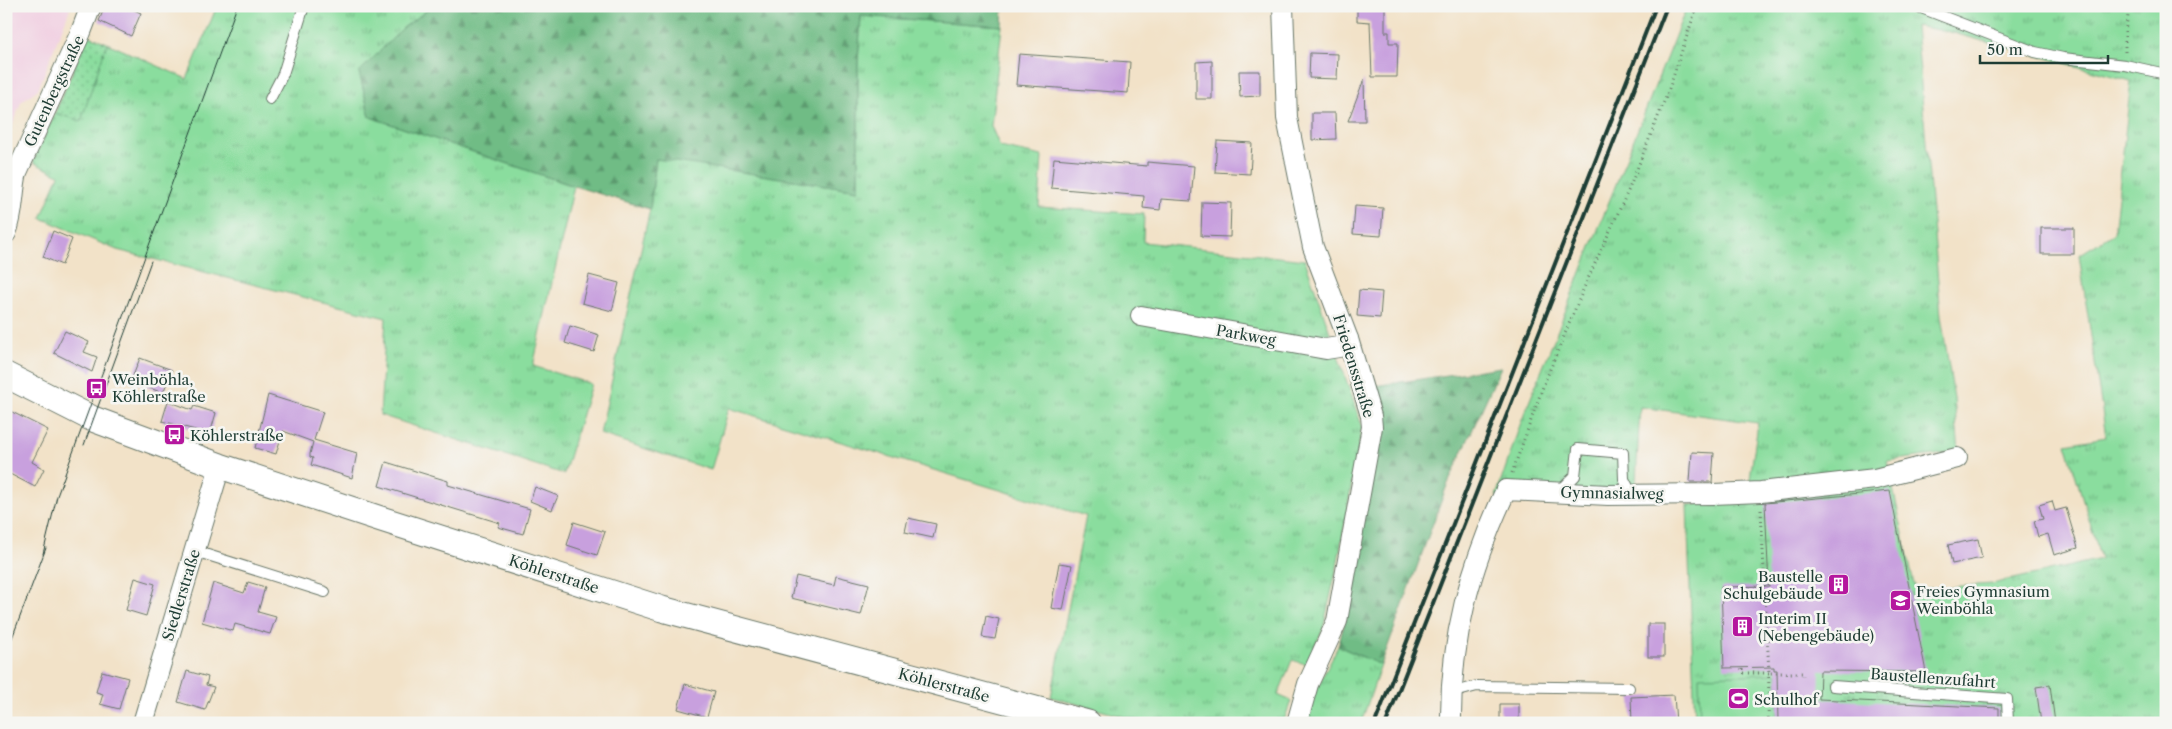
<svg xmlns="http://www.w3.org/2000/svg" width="2172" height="729" viewBox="0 0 2172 729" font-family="'Libre Caslon Text',serif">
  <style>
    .built { fill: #f1d0e2 }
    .grass { fill: url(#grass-tufts); stroke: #548d69; fill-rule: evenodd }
    .forest { fill: url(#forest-firs); stroke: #477c5c }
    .park { fill: url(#park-dots); stroke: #548d69 }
    .pitch { fill: #8add9e; stroke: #548d69 }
    .building { fill: #c8a0de }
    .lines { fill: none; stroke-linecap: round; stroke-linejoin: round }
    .service-casing { stroke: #697768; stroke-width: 12 }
    .minor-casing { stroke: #697768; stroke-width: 22 }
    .tertiary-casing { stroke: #697768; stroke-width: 27 }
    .path { stroke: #697768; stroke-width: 3; stroke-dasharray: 1 4; stroke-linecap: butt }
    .service { stroke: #fff; stroke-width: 10 }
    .minor { stroke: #fff; stroke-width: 20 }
    .tertiary { stroke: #fff; stroke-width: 25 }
    .tram { stroke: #1f3d34; stroke-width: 1 }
    .rail { stroke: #1f3d34; stroke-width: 4 }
    .labels { text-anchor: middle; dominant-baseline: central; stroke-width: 5; stroke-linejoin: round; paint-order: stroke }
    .street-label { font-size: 15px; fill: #1f3d34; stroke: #f6f6f2 }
    .poi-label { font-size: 15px; fill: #1f3d34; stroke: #f6f6f2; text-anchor: start }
  </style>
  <defs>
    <pattern id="grass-tufts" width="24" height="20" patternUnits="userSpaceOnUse" patternTransform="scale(1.25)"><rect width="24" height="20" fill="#8add9e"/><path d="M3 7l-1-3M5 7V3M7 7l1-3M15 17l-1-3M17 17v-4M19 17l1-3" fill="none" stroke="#70b482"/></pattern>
    <pattern id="forest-firs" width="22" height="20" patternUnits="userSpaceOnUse" patternTransform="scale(1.25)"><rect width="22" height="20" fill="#6fbc85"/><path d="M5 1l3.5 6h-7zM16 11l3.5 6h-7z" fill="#5b9a6e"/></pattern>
    <pattern id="park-dots" width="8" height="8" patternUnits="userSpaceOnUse" patternTransform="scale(1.25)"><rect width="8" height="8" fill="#8add9e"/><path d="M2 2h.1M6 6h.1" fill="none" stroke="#70b482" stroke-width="1.8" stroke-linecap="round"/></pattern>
  </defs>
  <rect width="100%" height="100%" fill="#f6f6f2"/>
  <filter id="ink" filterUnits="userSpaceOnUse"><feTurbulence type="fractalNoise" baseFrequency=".02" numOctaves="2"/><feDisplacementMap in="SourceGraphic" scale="10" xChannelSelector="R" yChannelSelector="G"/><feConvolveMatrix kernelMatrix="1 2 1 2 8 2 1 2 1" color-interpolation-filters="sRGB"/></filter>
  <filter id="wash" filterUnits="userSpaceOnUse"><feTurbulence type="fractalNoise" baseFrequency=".0096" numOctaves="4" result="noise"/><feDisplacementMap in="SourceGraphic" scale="20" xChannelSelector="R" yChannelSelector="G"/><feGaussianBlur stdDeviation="1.12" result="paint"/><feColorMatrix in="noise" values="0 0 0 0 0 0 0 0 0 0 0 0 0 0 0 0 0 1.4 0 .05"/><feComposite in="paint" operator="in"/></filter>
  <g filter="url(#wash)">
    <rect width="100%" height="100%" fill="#f2e2c8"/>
    <!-- built -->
    <path class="built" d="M 6,6 L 71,6 L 38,89 L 21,102 L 6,143 Z"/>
    <!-- grass -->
    <g class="grass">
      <path d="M 217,6 L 433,6 L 403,28 L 359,72 L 370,117 L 574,186 L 533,366 L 591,384 L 564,474 L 380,415 L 386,318 L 117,250 L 41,218 L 59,175 L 33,162 L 55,113 L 81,120 L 107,43 L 187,79 Z"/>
      <path d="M 1687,6 L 2166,6 L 2166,723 L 1695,723 L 1687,505 L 1747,500 L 1758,423 L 1640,407 L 1635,500 L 1496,496 L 1520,425 ZM 1916,26 L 1950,32 L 2131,81 L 2114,233 L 2079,255 L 2106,437 L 2066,444 L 2101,559 L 1992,584 L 1915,589 L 1887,461 L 1959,452 L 1954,399 L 1941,316 Z"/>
      <path d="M 861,16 L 1002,26 L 991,126 L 1000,147 L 1042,156 L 1039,207 L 1144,214 L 1143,242 L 1305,260 L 1362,426 L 1337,567 L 1323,629 L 1306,664 L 1292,660 L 1278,695 L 1291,701 L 1283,723 L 1148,723 L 1051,697 L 1086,516 L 729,408 L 711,470 L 600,434 L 650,209 L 656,158 L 858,190 L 858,62 Z"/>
      <path d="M 1338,646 L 1381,665 L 1361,723 L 1306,723 L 1314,694 Z"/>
    </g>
    <!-- forest -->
    <g class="forest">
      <path d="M 433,6 L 1003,6 L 1002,26 L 861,16 L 858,62 L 858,190 L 656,159 L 650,209 L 574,186 L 370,117 L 359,72 L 403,28 Z"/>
      <path d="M 1501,367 L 1446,488 L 1381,665 L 1338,646 L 1349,607 L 1354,566 L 1384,412 L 1374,386 Z"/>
    </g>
    <!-- park -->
    <path class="park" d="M 88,35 L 107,43 L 81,121 L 55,113 Z"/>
    <!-- pitch -->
    <path class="pitch" d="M 1777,674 L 1778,723 L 1700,723 L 1699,676 Z"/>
    <g id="blocks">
      <!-- building -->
      <g class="building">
        <path d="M 105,6 L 125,6 L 141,13 L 131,36 L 99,21 Z"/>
        <path d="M 1357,6 L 1385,6 L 1385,32 L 1389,32 L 1389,43 L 1398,43 L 1397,77 L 1372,77 L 1370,22 L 1357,21 Z"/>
        <path d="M 1310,53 L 1338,54 L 1337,79 L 1309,78 Z"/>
        <path d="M 1019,54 L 1130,62 L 1128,93 L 1016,85 Z"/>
        <path d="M 1212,61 L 1212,99 L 1196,99 L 1196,62 Z"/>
        <path d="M 1239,71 L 1260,71 L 1260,96 L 1240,97 Z"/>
        <path d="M 1364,79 L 1365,121 L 1348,121 Z"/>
        <path d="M 1312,113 L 1335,113 L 1336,139 L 1312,140 Z"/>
        <path d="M 1217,141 L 1252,143 L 1250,174 L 1215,172 Z"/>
        <path d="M 1054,158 L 1147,166 L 1147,162 L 1194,166 L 1191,201 L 1161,199 L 1160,210 L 1143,208 L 1144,196 L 1051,188 Z"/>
        <path d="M 1202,202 L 1231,203 L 1230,237 L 1201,236 Z"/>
        <path d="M 1355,206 L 1383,208 L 1381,236 L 1353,234 Z"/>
        <rect x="2041" y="228" width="33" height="26"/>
        <path d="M 53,231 L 72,239 L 62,265 L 43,257 Z"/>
        <path d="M 589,275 L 619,283 L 612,311 L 582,303 Z"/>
        <path d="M 1359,290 L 1382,292 L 1380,318 L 1357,316 Z"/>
        <path d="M 570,326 L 599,335 L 594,352 L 565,343 Z"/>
        <path d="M 65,331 L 89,342 L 84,352 L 97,357 L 92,372 L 54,353 Z"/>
        <path d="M 140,358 L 172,370 L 163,393 L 131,381 Z"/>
        <path d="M 268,395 L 323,412 L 314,440 L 357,453 L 352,478 L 311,465 L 313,458 L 310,457 L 310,454 L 313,442 L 283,431 L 276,454 L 255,448 Z"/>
        <path d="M 168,401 L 192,410 L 194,406 L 216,413 L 210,434 L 162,421 Z"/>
        <path d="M 6,409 L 48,430 L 32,462 L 44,469 L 35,487 L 6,472 Z"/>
        <path d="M 1692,452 L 1714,453 L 1712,482 L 1690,482 Z"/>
        <path d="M 386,462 L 448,481 L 448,485 L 530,509 L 523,534 L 498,527 L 500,523 L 379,486 Z"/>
        <path d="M 535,487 L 558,496 L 552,510 L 530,501 Z"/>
        <path d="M 1890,491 L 1926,672 L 1820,671 L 1819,699 L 1999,708 L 1999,723 L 1778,723 L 1777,670 L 1774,670 L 1774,667 L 1724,668 L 1721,587 L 1769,586 L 1765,503 Z"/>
        <path d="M 2052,501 L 2055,511 L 2066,508 L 2078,548 L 2054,555 L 2048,534 L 2038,537 L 2034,521 L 2043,519 L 2039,505 Z"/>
        <path d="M 908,518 L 936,524 L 933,538 L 905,532 Z"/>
        <path d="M 574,522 L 605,532 L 597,555 L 567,545 Z"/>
        <path d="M 1978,539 L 1982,558 L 1952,564 L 1948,545 Z"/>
        <path d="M 1059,563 L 1072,565 L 1063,610 L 1051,608 Z"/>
        <path d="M 796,576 L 834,585 L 836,576 L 869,584 L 861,615 L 791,598 Z"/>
        <path d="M 135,578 L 155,584 L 146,616 L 126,610 Z"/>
        <path d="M 248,582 L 265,587 L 258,612 L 276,617 L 270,634 L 235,624 L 233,631 L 202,622 L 213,583 L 244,593 Z"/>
        <path d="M 986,616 L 999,619 L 995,639 L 982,637 Z"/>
        <rect x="1648" y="624" width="16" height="33"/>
        <path d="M 102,671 L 128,678 L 119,709 L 100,704 L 103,694 L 96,692 Z"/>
        <path d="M 187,671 L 208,677 L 206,685 L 214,687 L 205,710 L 178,702 Z"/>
        <path d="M 685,684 L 714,692 L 707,717 L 678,709 Z"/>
        <path d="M 2050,685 L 2055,723 L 2041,723 L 2036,687 Z"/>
        <path d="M 1674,695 L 1676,723 L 1632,723 L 1631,697 Z"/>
        <path d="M 1500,704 L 1519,704 L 1519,721 L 1500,720 Z"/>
      </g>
    </g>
  </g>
  <g filter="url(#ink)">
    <use href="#blocks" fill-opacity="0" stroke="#697768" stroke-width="1"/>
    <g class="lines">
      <defs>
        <g id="service">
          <path d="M 1916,6 L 2035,52 L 2063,58 L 2125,65 L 2166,74"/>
          <path d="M 270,99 L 283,74 L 304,6"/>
          <path d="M 1559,492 L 1575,476 L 1578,449 L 1623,453 L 1624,479 L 1632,495"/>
          <path d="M 195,551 L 325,592"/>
          <path d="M 1833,686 L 2007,699 L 2008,723"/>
          <path d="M 1451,693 L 1477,686 L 1629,688"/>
        </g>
        <g id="minor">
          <path d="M 1283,6 L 1287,118 L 1313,247 L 1348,339 L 1371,416 L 1372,427 L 1337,621 L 1308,684 L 1297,723"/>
          <path d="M 6,233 C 14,214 12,193 17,172 L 81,32 L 91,6"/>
          <path d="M 1141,316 L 1326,349 L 1339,347 L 1348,339"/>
          <path d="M 143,723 L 220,466"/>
          <path d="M 1451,723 C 1450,638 1470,567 1506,490 L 1608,495 L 1713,494 L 1761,492 L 1875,479 L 1957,458"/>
        </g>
        <path id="tertiary" d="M 6,375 L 93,419 L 220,466 L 378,518 L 662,609 L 1088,723"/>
      </defs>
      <!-- service casing -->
      <use href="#service" class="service-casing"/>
      <!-- minor casing -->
      <use href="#minor" class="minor-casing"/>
      <!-- tertiary casing -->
      <use href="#tertiary" class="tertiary-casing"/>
      <!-- path -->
      <g class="path">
        <path d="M 2125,52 L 2125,31 L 2130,6"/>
        <path d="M 1512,473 L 1544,384 L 1586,283 L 1629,189 L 1668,92 L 1697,6"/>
        <path d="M 1761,510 L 1769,673 L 1803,673 L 1803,676"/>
        <path d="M 1742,669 L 1742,673 L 1769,673 L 1768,723"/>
      </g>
      <!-- service -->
      <use href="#service" class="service"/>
      <!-- minor -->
      <use href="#minor" class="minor"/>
      <!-- tertiary -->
      <use href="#tertiary" class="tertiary"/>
      <!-- tram -->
      <g class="tram">
        <path d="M 84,445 L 151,261"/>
        <path d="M 43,554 L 57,496 L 237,6"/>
        <path d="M 6,654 L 46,548"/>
      </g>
      <!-- rail -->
      <g class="rail">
        <path d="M 1375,723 L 1656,6"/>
        <path d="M 1386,723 L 1667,6"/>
      </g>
    </g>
  </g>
  <!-- icons -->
  <defs>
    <symbol id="bus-square" viewBox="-11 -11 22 22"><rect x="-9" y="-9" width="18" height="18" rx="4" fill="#b5179e" stroke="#f6f6f2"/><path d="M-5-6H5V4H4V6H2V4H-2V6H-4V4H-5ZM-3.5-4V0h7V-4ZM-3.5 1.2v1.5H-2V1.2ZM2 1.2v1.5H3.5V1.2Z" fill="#fff"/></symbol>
    <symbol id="building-square" viewBox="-11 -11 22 22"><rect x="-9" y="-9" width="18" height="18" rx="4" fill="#b5179e" stroke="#f6f6f2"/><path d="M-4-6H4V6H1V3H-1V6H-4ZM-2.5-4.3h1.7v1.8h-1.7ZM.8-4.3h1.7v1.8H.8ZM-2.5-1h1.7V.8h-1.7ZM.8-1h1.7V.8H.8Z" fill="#fff"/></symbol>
    <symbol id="school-square" viewBox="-11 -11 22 22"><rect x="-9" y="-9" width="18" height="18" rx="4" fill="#b5179e" stroke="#f6f6f2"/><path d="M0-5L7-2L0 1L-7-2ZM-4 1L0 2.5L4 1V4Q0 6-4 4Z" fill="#fff"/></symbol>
    <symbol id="stadium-square" viewBox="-11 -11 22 22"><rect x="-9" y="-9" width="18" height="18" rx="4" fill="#b5179e" stroke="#f6f6f2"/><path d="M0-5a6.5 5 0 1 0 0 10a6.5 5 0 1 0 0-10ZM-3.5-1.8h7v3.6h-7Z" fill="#fff"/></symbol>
  </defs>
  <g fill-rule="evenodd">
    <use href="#bus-square" x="84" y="376" width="25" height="25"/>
    <use href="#bus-square" x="162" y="422" width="25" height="25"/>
    <use href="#building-square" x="1826" y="572" width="25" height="25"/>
    <use href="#school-square" x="1888" y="588" width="25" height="25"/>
    <use href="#building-square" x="1730" y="614" width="25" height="25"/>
    <use href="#stadium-square" x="1726" y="686" width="25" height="25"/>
  </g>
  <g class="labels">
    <!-- street labels -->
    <g class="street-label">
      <text transform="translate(54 91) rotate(-65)">Gutenbergstraße</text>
      <text transform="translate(1246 335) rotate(10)">Parkweg</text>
      <text transform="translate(1354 366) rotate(73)">Friedensstraße</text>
      <text transform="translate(1612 493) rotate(1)">Gymnasialweg</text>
      <text transform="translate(554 574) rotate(18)">Köhlerstraße</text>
      <text transform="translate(181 595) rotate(-73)">Siedlerstraße</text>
      <text transform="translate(1933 678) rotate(4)">Baustellenzufahrt</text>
      <text transform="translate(944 685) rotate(15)">Köhlerstraße</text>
    </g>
    <!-- poi labels -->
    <g class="poi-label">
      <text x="112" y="379">Weinböhla,<tspan x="112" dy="17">Köhlerstraße</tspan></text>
      <text x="190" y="435">Köhlerstraße</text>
      <text x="1823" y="576" text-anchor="end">Baustelle<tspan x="1823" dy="17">Schulgebäude</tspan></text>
      <text x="1916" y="591">Freies Gymnasium<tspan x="1916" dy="17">Weinböhla</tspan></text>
      <text x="1758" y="618">Interim II<tspan x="1758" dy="17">(Nebengebäude)</tspan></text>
      <text x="1754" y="699">Schulhof</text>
    </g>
  </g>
  <!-- margin -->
  <rect width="2172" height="729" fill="none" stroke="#f6f6f2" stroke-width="25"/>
  <!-- scale -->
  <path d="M1980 55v8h128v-8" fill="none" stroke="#1f3d34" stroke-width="2.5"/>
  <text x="1987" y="55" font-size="15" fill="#1f3d34" stroke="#f6f6f2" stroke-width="4" paint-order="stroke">50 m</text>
</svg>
